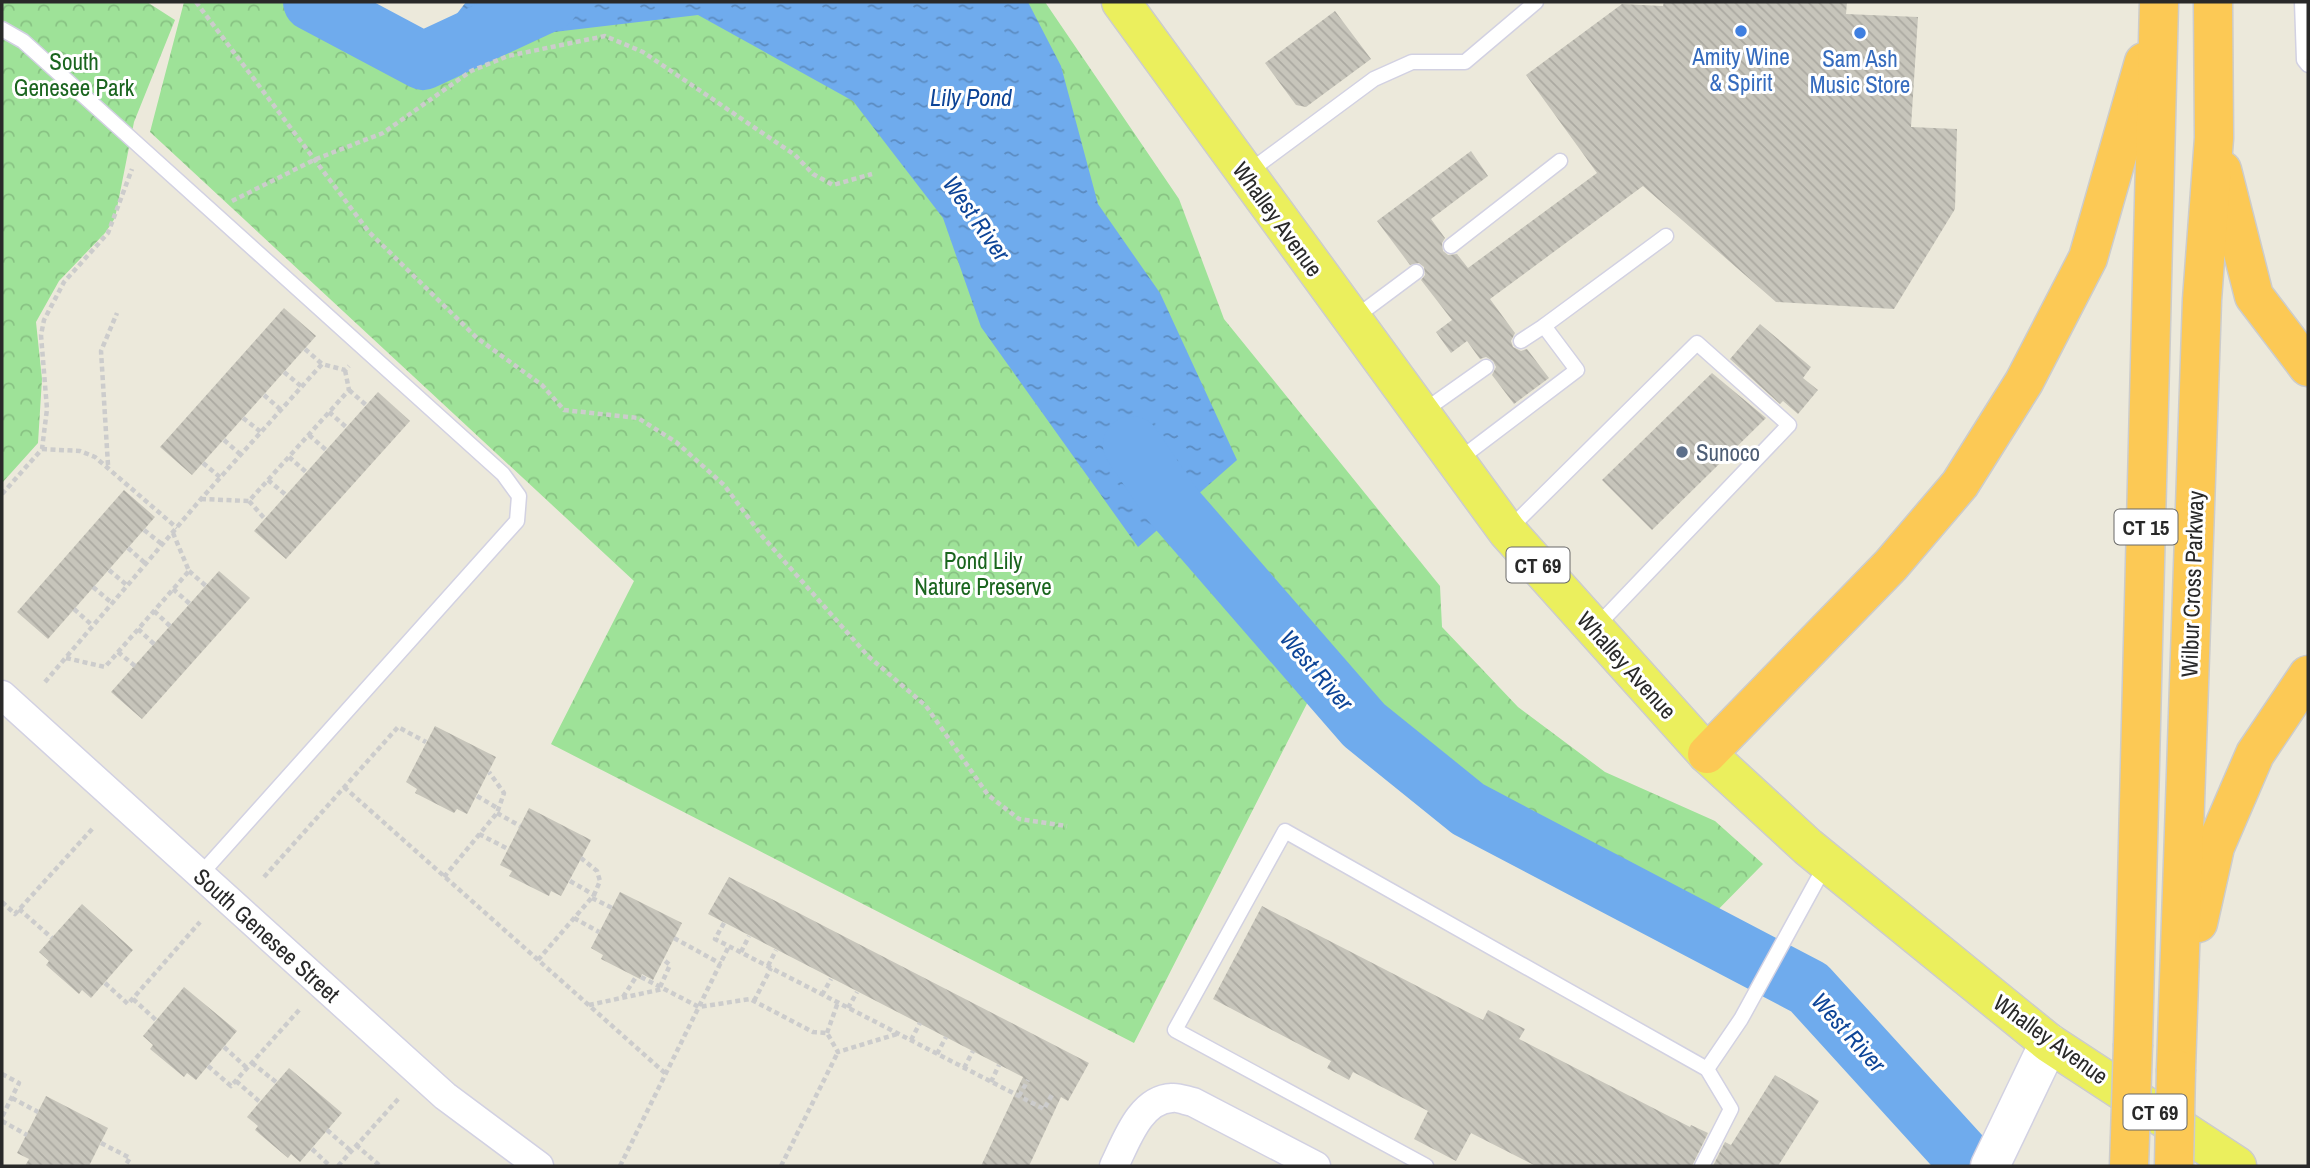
<svg xmlns="http://www.w3.org/2000/svg" width="2310" height="1168" viewBox="0 0 2310 1168" font-family="'Archivo Narrow',sans-serif">
  <style>
    .park { fill: url(#park-crowns) }
    .water { fill: url(#water-ripples) }
    .lines { fill: none; stroke-linecap: round; stroke-linejoin: round }
    .river { stroke: #6fabed; stroke-width: 58 }
    .building { fill: url(#building-back-hatch) }
    .lane-casing { stroke: #d2d1e2; stroke-width: 17 }
    .street-casing { stroke: #d2d1e2; stroke-width: 31 }
    .secondary-casing { stroke: #d2d1e2; stroke-width: 41 }
    .primary-casing { stroke: #ccc; stroke-width: 41 }
    .highway-casing { stroke: #ccc; stroke-width: 41 }
    .path { stroke: #ccc; stroke-width: 4.5; stroke-dasharray: 5 3.5; stroke-linecap: butt }
    .lane { stroke: #fff; stroke-width: 14 }
    .street { stroke: #fff; stroke-width: 28 }
    .secondary { stroke: #fff; stroke-width: 38 }
    .primary { stroke: #ebef5d; stroke-width: 38 }
    .highway { stroke: #fcc955; stroke-width: 38 }
    .highway-bridge-casing { stroke: #ccc; stroke-width: 41; stroke-linecap: butt }
    .highway-bridge { stroke: #fcc955; stroke-width: 38 }
    .shop-dot { fill: #3f7fe0; stroke: #fff; stroke-width: 2.5 }
    .service-dot { fill: #5c6f8a; stroke: #fff; stroke-width: 2.5 }
    .labels { text-anchor: middle; dominant-baseline: central; stroke-width: 6; stroke-linejoin: round; paint-order: stroke }
    .shield { fill: #fff; stroke: #696969; stroke-width: 2 }
    .shield-label { font-size: 21px; font-weight: bold; fill: #292929 }
    .shop-label { font-size: 23px; fill: #366cbe; stroke: #fff }
    .park-label { font-size: 23px; fill: #1a651e; stroke: #fff }
    .street-label { font-size: 23px; fill: #292929; stroke: #fff }
    .service-label { font-size: 23px; fill: #4e5e75; stroke: #fff; text-anchor: start }
    .water-label { font-size: 24px; font-style: italic; fill: #0e4598; stroke: #fff }
  </style>
  <defs>
    <pattern id="park-crowns" width="20" height="18" patternUnits="userSpaceOnUse" patternTransform="scale(1.75)"><rect width="20" height="18" fill="#9ee298"/><path d="M2 6a3 3 0 1 1 6 0M12 15a3 3 0 1 1 6 0" fill="none" stroke="#88c283"/></pattern>
    <pattern id="water-ripples" width="26" height="14" patternUnits="userSpaceOnUse" patternTransform="scale(1.75)"><rect width="26" height="14" fill="#6fabed"/><path d="M2 4q2-2 4 0t4 0M15 11q2-2 4 0t4 0" fill="none" stroke="#5b8bc0"/></pattern>
    <pattern id="building-back-hatch" width="6" height="6" patternUnits="userSpaceOnUse" patternTransform="scale(1.75)"><rect width="6" height="6" fill="#c7c5bb"/><path d="M-1 5l2 2M0 0l6 6M5-1l2 2" fill="none" stroke="#aba9a1"/></pattern>
  </defs>
  <rect width="100%" height="100%" fill="#ece9db"/>
  <!-- park -->
  <g class="park">
    <path d="M 2,2 L 147,2 L 175,20 L 134,122 L 115,218 L 105,233 L 59,281 L 36,322 L 42,379 L 38,443 L 2,483 Z"/>
    <path d="M 184,2 L 315,2 L 410,79 L 470,2 L 1045,2 L 1179,199 L 1224,319 L 1440,586 L 1442,627 L 1518,707 L 1605,772 L 1715,821 L 1763,864 L 1701,927 L 1460,805 L 1407,771 L 1377,739 L 1348,694 L 1320,678 L 1134,1043 L 551,744 L 634,581 L 150,132 Z"/>
  </g>
  <!-- water -->
  <path class="water" d="M 466,2 L 1028,2 L 1061,66 L 1098,204 L 1160,293 L 1237,460 L 1138,547 L 981,327 L 943,218 L 853,101 L 698,15 L 554,32 L 408,77 Z"/>
  <g class="lines">
    <!-- river -->
    <g class="river">
      <path d="M 312,2 L 423,61 L 550,2"/>
      <path d="M 1132,445 L 1171,503 L 1364,725 L 1468,809 L 1809,988 L 1971,1166"/>
    </g>
  </g>
  <!-- building -->
  <g class="building">
    <path d="M 1664,2 L 1847,2 L 1846,14 L 1918,17 L 1911,127 L 1957,129 L 1955,209 L 1894,309 L 1776,302 L 1643,186 L 1490,299 L 1515,333 L 1511,341 L 1513,347 L 1521,351 L 1527,349 L 1549,378 L 1514,404 L 1492,375 L 1496,367 L 1493,361 L 1486,357 L 1480,359 L 1467,341 L 1451,353 L 1436,332 L 1452,320 L 1421,280 L 1425,275 L 1424,267 L 1419,263 L 1410,265 L 1377,221 L 1471,151 L 1488,176 L 1431,219 L 1445,238 L 1442,243 L 1443,251 L 1448,255 L 1457,254 L 1468,268 L 1597,173 L 1526,75 L 1622,4 L 1663,6 Z"/>
    <path d="M 1335,11 L 1371,59 L 1306,107 L 1296,105 L 1265,63 Z"/>
    <path d="M 284,308 L 316,336 L 192,475 L 160,447 Z"/>
    <path d="M 1760,324 L 1811,367 L 1803,378 L 1818,390 L 1798,414 L 1783,401 L 1780,404 L 1730,359 Z"/>
    <path d="M 1712,373 L 1766,418 L 1652,530 L 1602,480 Z"/>
    <path d="M 378,392 L 410,421 L 286,559 L 254,531 Z"/>
    <path d="M 124,490 L 155,517 L 48,639 L 17,612 Z"/>
    <path d="M 219,571 L 250,598 L 142,719 L 111,692 Z"/>
    <path d="M 435,726 L 496,757 L 467,814 L 457,809 L 454,813 L 415,793 L 417,789 L 406,782 Z"/>
    <path d="M 529,808 L 591,840 L 561,896 L 551,891 L 549,896 L 509,876 L 512,871 L 500,865 Z"/>
    <path d="M 729,877 L 1089,1063 L 1068,1101 L 1061,1097 L 1029,1166 L 981,1166 L 1023,1077 L 708,914 Z"/>
    <path d="M 620,892 L 682,923 L 653,980 L 642,974 L 640,979 L 601,959 L 603,955 L 591,948 Z"/>
    <path d="M 82,904 L 133,950 L 91,998 L 82,990 L 79,994 L 46,965 L 49,961 L 39,952 Z"/>
    <path d="M 1262,906 L 1483,1020 L 1488,1010 L 1525,1029 L 1519,1039 L 1690,1127 L 1691,1125 L 1708,1133 L 1692,1166 L 1536,1166 L 1471,1133 L 1456,1161 L 1414,1139 L 1428,1111 L 1353,1072 L 1349,1080 L 1327,1068 L 1331,1061 L 1213,999 Z"/>
    <path d="M 184,987 L 237,1031 L 196,1080 L 187,1073 L 184,1077 L 150,1049 L 153,1045 L 143,1036 Z"/>
    <path d="M 289,1068 L 342,1113 L 300,1162 L 291,1154 L 288,1158 L 255,1130 L 258,1126 L 247,1117 Z"/>
    <path d="M 1775,1075 L 1819,1101 L 1778,1166 L 1713,1166 L 1725,1142 L 1731,1145 Z"/>
    <path d="M 46,1096 L 108,1128 L 89,1166 L 25,1166 L 29,1159 L 17,1153 Z"/>
  </g>
  <g class="lines">
    <defs>
      <g id="lane">
        <path d="M 2302,2 L 2304,60 L 2308,65"/>
        <path d="M 2,29 L 23,41 L 503,474 L 519,496 L 517,521 L 200,875"/>
        <path d="M 1247,173 L 1374,79 L 1412,62 L 1465,62 L 1536,2"/>
        <path d="M 1451,246 L 1560,161"/>
        <path d="M 1353,319 L 1416,272"/>
        <path d="M 1521,341 L 1544,326"/>
        <path d="M 1421,413 L 1486,367"/>
        <path d="M 1457,461 L 1577,370 L 1544,326 L 1666,236"/>
        <path d="M 1508,530 L 1697,343 L 1789,425 L 1595,628"/>
        <path d="M 1707,1069 L 1741,1019 L 1826,864"/>
        <path d="M 1426,1166 L 1175,1030 L 1285,831 L 1707,1069 L 1731,1109 L 1702,1166"/>
      </g>
      <g id="street">
        <path d="M 2,695 L 445,1096 L 539,1166"/>
        <path d="M 1114,1166 C 1126,1142 1140,1099 1172,1098 C 1178,1097 1187,1101 1193,1102 L 1316,1166"/>
      </g>
      <path id="secondary" d="M 1990,1166 L 2049,1043"/>
      <path id="primary" d="M 1121,2 L 1507,531 L 1707,754 L 1808,847 L 2049,1043 L 2237,1166"/>
      <g id="highway">
        <path d="M 2222,170 L 2254,296 L 2308,367"/>
        <path d="M 1707,754 L 1891,565 L 1960,484 L 2024,382 L 2088,258 L 2144,62"/>
        <path d="M 2198,923 L 2215,847 L 2255,754 L 2308,675"/>
        <path d="M 2133,1044 L 2159,2"/>
        <path d="M 2176,1069 L 2202,300 L 2214,138 L 2213,2"/>
      </g>
    </defs>
    <!-- lane casing -->
    <use href="#lane" class="lane-casing"/>
    <!-- street casing -->
    <use href="#street" class="street-casing"/>
    <!-- secondary casing -->
    <use href="#secondary" class="secondary-casing"/>
    <!-- primary casing -->
    <use href="#primary" class="primary-casing"/>
    <!-- highway casing -->
    <use href="#highway" class="highway-casing"/>
    <!-- path -->
    <g class="path">
      <path d="M 196,2 L 369,232 L 477,338 L 542,385 L 564,410 L 638,418 L 676,442 L 724,485 L 762,536 L 868,656 L 926,706 L 988,795 L 1019,819 L 1067,826"/>
      <path d="M 232,201 L 316,159 L 383,133 L 471,71 L 508,56 L 605,36 L 643,52 L 795,155 L 813,174 L 833,185 L 872,174"/>
      <path d="M 305,349 L 322,364"/>
      <path d="M 284,372 L 302,387"/>
      <path d="M 349,390 L 366,405"/>
      <path d="M 264,395 L 281,410"/>
      <path d="M 329,412 L 346,427"/>
      <path d="M 243,418 L 261,432"/>
      <path d="M 309,435 L 326,450"/>
      <path d="M 224,440 L 241,455"/>
      <path d="M 42,449 L 80,451 L 95,457 L 177,528"/>
      <path d="M 289,457 L 306,472"/>
      <path d="M 203,463 L 221,478"/>
      <path d="M 108,465 L 101,351 L 117,313"/>
      <path d="M 268,480 L 286,495"/>
      <path d="M 2,494 L 42,449 L 47,409 L 41,335 L 44,320 L 64,282 L 108,233 L 132,169"/>
      <path d="M 201,499 L 249,501 L 349,390 L 345,370"/>
      <path d="M 249,501 L 265,519"/>
      <path d="M 144,530 L 163,545"/>
      <path d="M 128,548 L 146,564"/>
      <path d="M 109,570 L 128,586"/>
      <path d="M 189,571 L 206,586"/>
      <path d="M 93,587 L 112,603"/>
      <path d="M 173,589 L 190,604"/>
      <path d="M 74,609 L 93,626"/>
      <path d="M 154,611 L 170,626"/>
      <path d="M 138,629 L 154,644"/>
      <path d="M 118,652 L 135,666"/>
      <path d="M 66,658 L 105,667 L 189,571 L 173,533"/>
      <path d="M 45,682 L 201,499 L 322,364 L 345,370 L 349,366"/>
      <path d="M 344,787 L 666,1074"/>
      <path d="M 477,796 L 499,809"/>
      <path d="M 497,813 L 520,826"/>
      <path d="M 479,834 L 508,849"/>
      <path d="M 264,877 L 398,727 L 426,742"/>
      <path d="M 444,877 L 497,813 L 504,793 L 489,772"/>
      <path d="M 570,881 L 594,895"/>
      <path d="M 592,898 L 612,908"/>
      <path d="M 2,902 L 15,914 L 93,828"/>
      <path d="M 19,909 L 52,938"/>
      <path d="M 574,918 L 599,932"/>
      <path d="M 724,923 L 715,939 L 1044,1109 L 1053,1093"/>
      <path d="M 674,938 L 721,964"/>
      <path d="M 741,952 L 749,936"/>
      <path d="M 538,960 L 594,895 L 600,881 L 597,871 L 581,858"/>
      <path d="M 768,966 L 776,950"/>
      <path d="M 641,977 L 699,1007 L 750,999 L 813,1032 L 827,1033 L 838,1052 L 897,1034"/>
      <path d="M 105,983 L 128,1004 L 200,922"/>
      <path d="M 660,987 L 670,965 L 664,960"/>
      <path d="M 822,995 L 831,979"/>
      <path d="M 623,997 L 636,977"/>
      <path d="M 133,999 L 156,1020"/>
      <path d="M 754,1001 L 771,968"/>
      <path d="M 589,1005 L 663,989"/>
      <path d="M 848,1008 L 857,992"/>
      <path d="M 827,1033 L 838,1002"/>
      <path d="M 911,1040 L 920,1023"/>
      <path d="M 224,1047 L 247,1068"/>
      <path d="M 937,1054 L 946,1037"/>
      <path d="M 252,1063 L 276,1082"/>
      <path d="M 208,1066 L 231,1086 L 300,1009"/>
      <path d="M 964,1068 L 973,1051"/>
      <path d="M 2,1074 L 19,1083 L 2,1117"/>
      <path d="M 236,1081 L 260,1102"/>
      <path d="M 991,1082 L 999,1065"/>
      <path d="M 1019,1096 L 1028,1080"/>
      <path d="M 12,1098 L 38,1112"/>
      <path d="M 2,1121 L 27,1135"/>
      <path d="M 327,1130 L 351,1151"/>
      <path d="M 101,1143 L 130,1158 L 125,1166"/>
      <path d="M 356,1145 L 379,1165"/>
      <path d="M 312,1149 L 330,1166"/>
      <path d="M 338,1166 L 400,1097"/>
      <path d="M 620,1166 L 729,946"/>
      <path d="M 781,1166 L 838,1052"/>
    </g>
    <!-- lane -->
    <use href="#lane" class="lane"/>
    <!-- street -->
    <use href="#street" class="street"/>
    <!-- secondary -->
    <use href="#secondary" class="secondary"/>
    <!-- primary -->
    <use href="#primary" class="primary"/>
    <!-- highway -->
    <use href="#highway" class="highway"/>
    <defs>
      <g id="highway-bridge">
        <path d="M 2129,1166 L 2133,1044"/>
        <path d="M 2174,1166 L 2176,1069"/>
      </g>
    </defs>
    <!-- highway-bridge casing -->
    <use href="#highway-bridge" class="highway-bridge-casing"/>
    <!-- highway-bridge -->
    <use href="#highway-bridge" class="highway-bridge"/>
  </g>
  <!-- markers -->
  <g class="shop-dot">
    <circle cx="1741" cy="31" r="7"/>
    <circle cx="1860" cy="33" r="7"/>
  </g>
  <circle class="service-dot" cx="1682" cy="452" r="7"/>
  <g class="labels">
    <!-- shield labels -->
    <g class="shield">
      <rect x="2114.5" y="509.5" width="63" height="35" rx="5"/>
      <rect x="1506.5" y="547.5" width="63" height="35" rx="5"/>
      <rect x="2123.5" y="1094.5" width="63" height="35" rx="5"/>
    </g>
    <g class="shield-label">
      <text x="2146" y="527">CT 15</text>
      <text x="1538" y="565">CT 69</text>
      <text x="2155" y="1112">CT 69</text>
    </g>
    <!-- shop labels -->
    <g class="shop-label">
      <text x="1741" y="56">Amity Wine<tspan x="1741" dy="26">&amp; Spirit</tspan></text>
      <text x="1860" y="58">Sam Ash<tspan x="1860" dy="26">Music Store</tspan></text>
    </g>
    <!-- park labels -->
    <g class="park-label">
      <text x="74" y="61">South<tspan x="74" dy="26">Genesee Park</tspan></text>
      <text x="983" y="560">Pond Lily<tspan x="983" dy="26">Nature Preserve</tspan></text>
    </g>
    <!-- street labels -->
    <g class="street-label">
      <text transform="translate(1278 219) rotate(54)">Whalley Avenue</text>
      <text transform="translate(2192 584) rotate(-88)">Wilbur Cross Parkway</text>
      <text transform="translate(1627 665) rotate(48)">Whalley Avenue</text>
      <text transform="translate(267 935) rotate(42)">South Genesee Street</text>
      <text transform="translate(2051 1039) rotate(36)">Whalley Avenue</text>
    </g>
    <!-- service labels -->
    <g class="service-label">
      <text x="1696" y="452">Sunoco</text>
    </g>
    <!-- water labels -->
    <g class="water-label">
      <text x="971" y="97">Lily Pond</text>
      <text transform="translate(977 218) rotate(55)">West River</text>
      <text transform="translate(1317 670) rotate(49)">West River</text>
      <text transform="translate(1849 1032) rotate(48)">West River</text>
    </g>
  </g>
  <!-- border -->
  <rect width="2310" height="1168" fill="none" stroke="#292929" stroke-width="7"/>
</svg>
